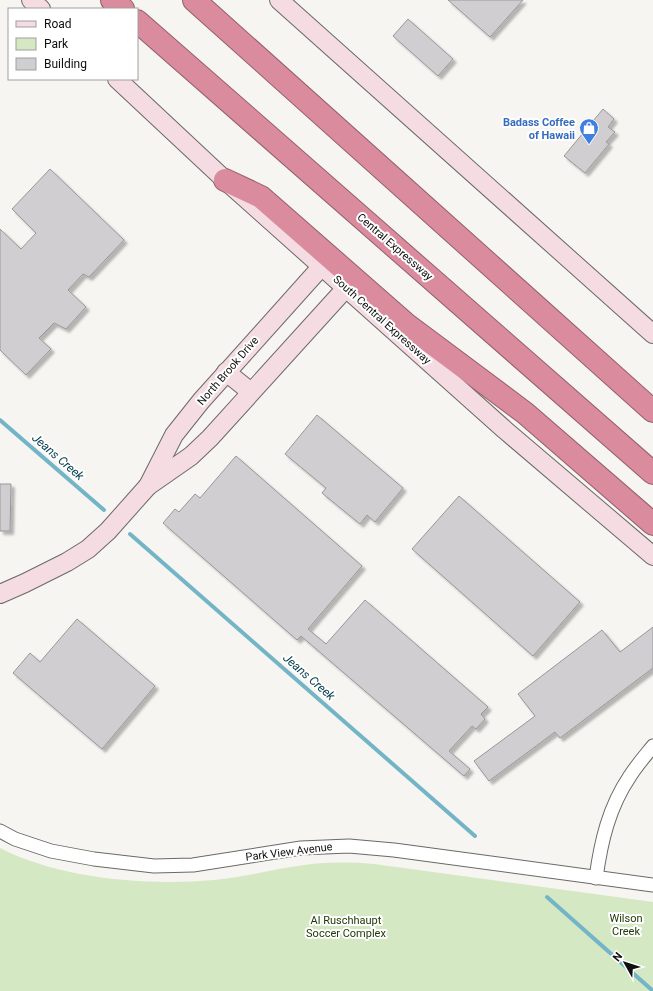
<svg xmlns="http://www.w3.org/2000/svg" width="653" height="991" viewBox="0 0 653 991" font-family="Roboto,sans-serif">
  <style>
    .green { fill: #d3e8c3 }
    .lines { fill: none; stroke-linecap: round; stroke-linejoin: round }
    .stream { stroke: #73b5c6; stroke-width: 4 }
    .building { fill: #d0ced1; stroke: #98979a; filter: url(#shadow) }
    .street-casing { stroke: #6a6966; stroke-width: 15 }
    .secondary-casing { stroke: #6a6966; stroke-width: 20 }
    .highway-casing { stroke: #93606b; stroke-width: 24 }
    .street { stroke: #fff; stroke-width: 13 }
    .secondary { stroke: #f4dce2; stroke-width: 18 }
    .highway { stroke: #da8b9d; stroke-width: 22 }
    .labels { text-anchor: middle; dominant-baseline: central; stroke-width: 4; stroke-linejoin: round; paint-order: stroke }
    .shop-label { font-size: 11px; font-weight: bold; fill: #366cbe; stroke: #fff; text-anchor: end }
    .street-label { font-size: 11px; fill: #0f0f0e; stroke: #fff }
    .park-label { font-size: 11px; fill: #213a06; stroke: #fff }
    .water-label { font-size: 12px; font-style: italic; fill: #003d4a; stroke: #fff }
  </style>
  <defs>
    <filter id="shadow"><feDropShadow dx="3.5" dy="3.5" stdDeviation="1" flood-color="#0004"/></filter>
  </defs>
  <rect width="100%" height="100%" fill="#f6f5f1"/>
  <!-- green -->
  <path class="green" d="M 0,848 C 60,879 148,886 214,880 C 245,877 274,869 304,865 C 328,862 351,862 374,864 L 653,902 L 653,991 L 0,991 Z"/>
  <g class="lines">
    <!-- stream -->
    <g class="stream">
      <path d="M 0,420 L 104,510"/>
      <path d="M 130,534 L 475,836"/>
      <path d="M 547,897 L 653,991"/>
    </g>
  </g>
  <!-- building -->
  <g class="building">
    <path d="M 448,0 L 523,0 L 490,37 Z"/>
    <path d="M 408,19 L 453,59 L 438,76 L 393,36 Z"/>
    <path d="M 603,109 L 614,119 L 608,127 L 615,132 L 606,142 L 609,144 L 585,173 L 564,156 Z"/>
    <path d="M 50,169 L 124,240 L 89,277 L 83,274 L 68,290 L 86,307 L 66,329 L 54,323 L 39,338 L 51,349 L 26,375 L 0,350 L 0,229 L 21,249 L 36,233 L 12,209 Z"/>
    <path d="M 317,415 L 403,488 L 375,522 L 367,515 L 360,524 L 322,493 L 326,488 L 285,454 Z"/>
    <path d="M 236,456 L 362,566 L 308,629 L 326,644 L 365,600 L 488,707 L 481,714 L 485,719 L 476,729 L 472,726 L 449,751 L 470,769 L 464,776 L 301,636 L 297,640 L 163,523 L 175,509 L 179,512 L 195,494 L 200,498 Z"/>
    <path d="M 0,484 L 11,484 L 10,531 L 0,531 Z"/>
    <path d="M 459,496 L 580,602 L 533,656 L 412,549 Z"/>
    <path d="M 77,619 L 155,686 L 102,749 L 13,673 L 30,653 L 40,662 Z"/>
    <path d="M 653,627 L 653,668 L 560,738 L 555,732 L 489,781 L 474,761 L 535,716 L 518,694 L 602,630 L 620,652 Z"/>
  </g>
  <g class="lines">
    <defs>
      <g id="street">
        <path d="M 0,831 L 15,839 L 51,851 L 94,859 L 154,866 L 193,865 L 301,848 L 349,846 L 394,850 L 653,885"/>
        <path d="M 596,878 C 601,841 609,807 630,776 C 637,765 645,756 653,746"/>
      </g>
      <g id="secondary">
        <path d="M 31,0 L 41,9"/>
        <path d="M 279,0 L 653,334"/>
        <path d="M 117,79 L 225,180 L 505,430 L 653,556"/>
        <path d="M 226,372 L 251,392"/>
        <path d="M 148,486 L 191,456 L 210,438 L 346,288"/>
        <path d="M 0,594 L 25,583 L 67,562 L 88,549 L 108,531 L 148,486 L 174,435 L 201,401 L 322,266"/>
      </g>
      <g id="highway">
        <path d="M 112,0 L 123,9"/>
        <path d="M 194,0 L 653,411"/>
        <path d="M 137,21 L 653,473"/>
        <path d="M 225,180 L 261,197 L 406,324 L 525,413 L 653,524"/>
      </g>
    </defs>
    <!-- street casing -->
    <use href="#street" class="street-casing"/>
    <!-- secondary casing -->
    <use href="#secondary" class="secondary-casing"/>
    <!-- highway casing -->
    <use href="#highway" class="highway-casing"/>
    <!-- street -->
    <use href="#street" class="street"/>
    <!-- secondary -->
    <use href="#secondary" class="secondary"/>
    <!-- highway -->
    <use href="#highway" class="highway"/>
  </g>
  <!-- icons -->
  <defs>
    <symbol id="shop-pin" viewBox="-11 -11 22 30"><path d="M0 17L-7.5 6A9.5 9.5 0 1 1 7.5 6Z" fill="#3f7fe0" stroke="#fff"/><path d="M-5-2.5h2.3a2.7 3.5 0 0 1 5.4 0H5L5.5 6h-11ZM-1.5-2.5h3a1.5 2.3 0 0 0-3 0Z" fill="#fff"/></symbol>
  </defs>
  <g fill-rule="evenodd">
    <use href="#shop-pin" x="578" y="117" width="22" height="30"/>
  </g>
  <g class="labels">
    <!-- shop labels -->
    <g class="shop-label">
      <text x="575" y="122">Badass Coffee<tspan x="575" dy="13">of Hawaii</tspan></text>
    </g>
    <!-- street labels -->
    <g class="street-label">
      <text transform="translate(395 247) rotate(41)">Central Expressway</text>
      <text transform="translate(382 320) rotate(42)">South Central Expressway</text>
      <text transform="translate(228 371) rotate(-49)">North Brook Drive</text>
      <text transform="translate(289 852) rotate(-7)">Park View Avenue</text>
    </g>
    <!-- park labels -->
    <g class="park-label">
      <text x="626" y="918">Wilson<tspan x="626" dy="13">Creek</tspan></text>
      <text x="346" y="920">Al Ruschhaupt<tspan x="346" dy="13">Soccer Complex</tspan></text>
    </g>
    <!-- water labels -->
    <g class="water-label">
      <text transform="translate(58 457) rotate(41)">Jeans Creek</text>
      <text transform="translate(309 677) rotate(41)">Jeans Creek</text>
    </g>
  </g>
  <!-- legend -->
  <rect x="8" y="8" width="130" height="72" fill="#ffffff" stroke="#9f9f9f"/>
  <rect x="16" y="21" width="20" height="6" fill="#f4dce2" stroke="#9f9f9f"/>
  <text x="44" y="28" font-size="12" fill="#0f0f0e">Road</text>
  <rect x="16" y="38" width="20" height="12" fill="#d3e8c3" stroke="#9f9f9f"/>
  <text x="44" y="48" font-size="12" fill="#0f0f0e">Park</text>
  <rect x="16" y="58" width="20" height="12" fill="#d0ced1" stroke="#9f9f9f"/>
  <text x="44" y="68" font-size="12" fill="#0f0f0e">Building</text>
  <!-- north arrow -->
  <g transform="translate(625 963) rotate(309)" stroke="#ffffff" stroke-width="3" paint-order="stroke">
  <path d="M0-3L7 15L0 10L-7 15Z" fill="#0f0f0e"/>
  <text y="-6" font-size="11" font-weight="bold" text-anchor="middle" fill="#0f0f0e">N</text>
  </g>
</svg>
